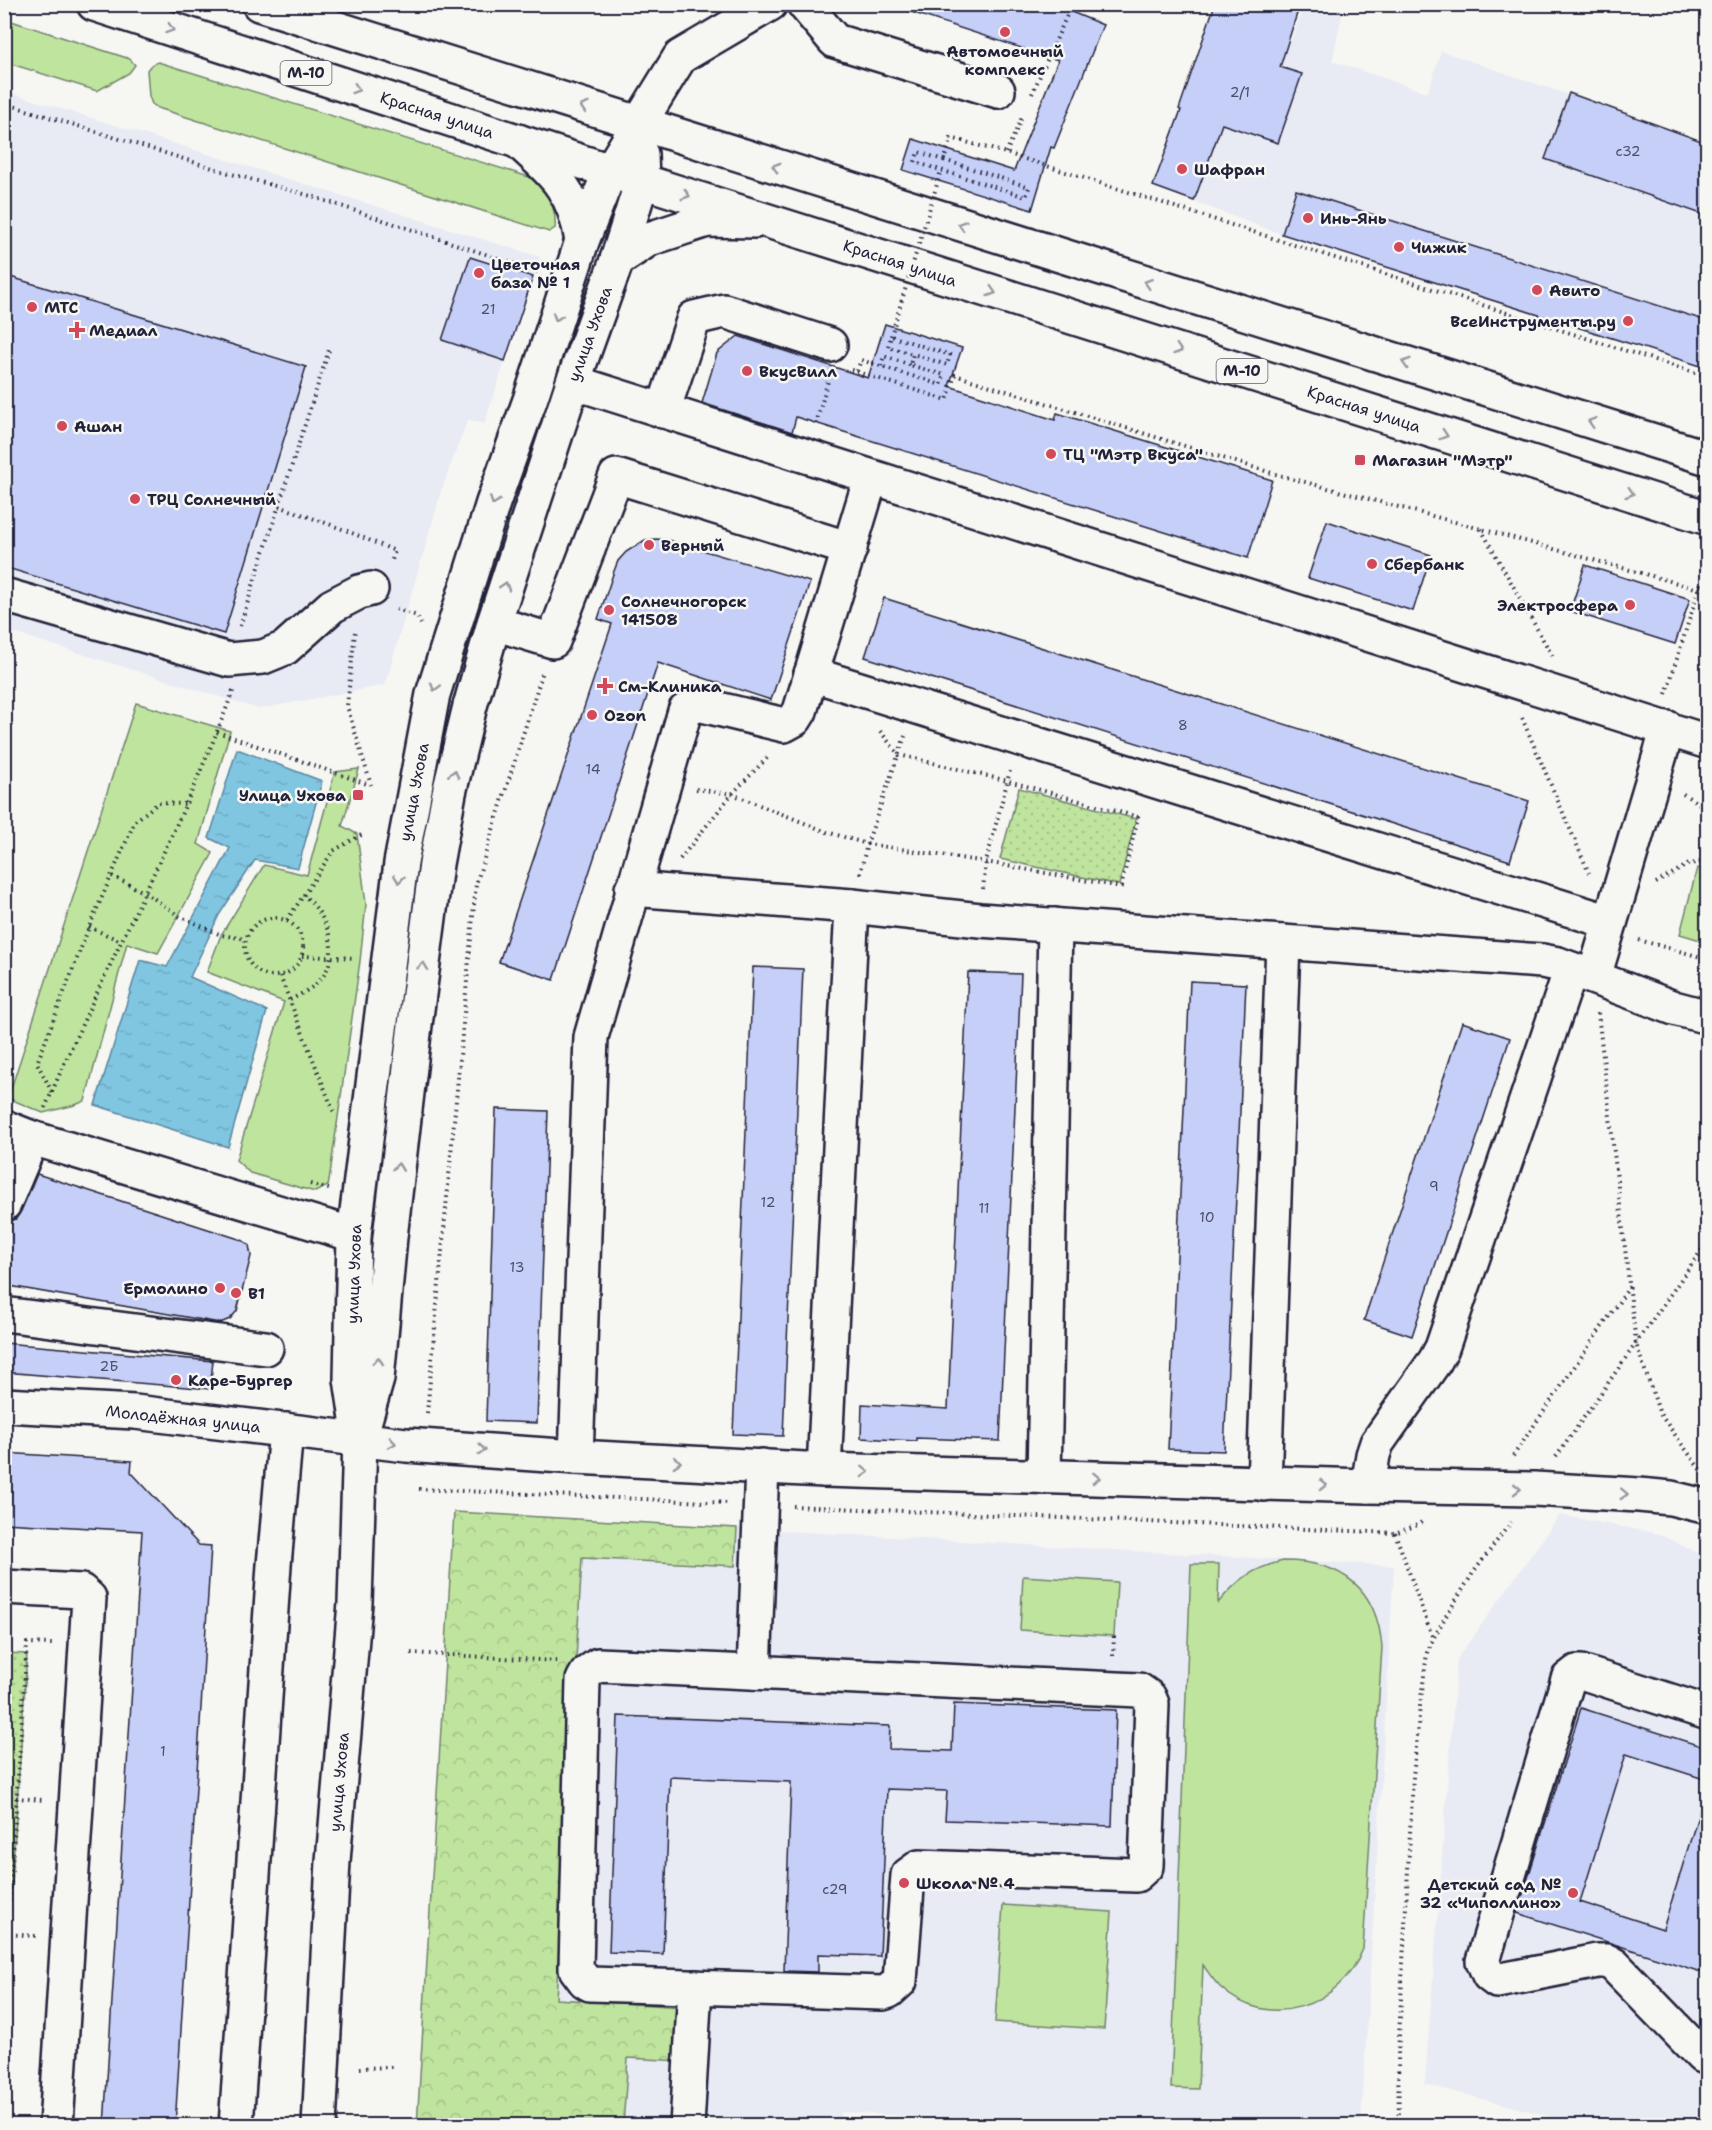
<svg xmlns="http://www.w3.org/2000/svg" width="1712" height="2130" viewBox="0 0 1712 2130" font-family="'Shantell Sans',sans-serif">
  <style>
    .built { fill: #e8eaf4 }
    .grass { fill: #bfe49e; stroke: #70836c; stroke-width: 1.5 }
    .forest { fill: url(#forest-crowns); stroke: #70836c; stroke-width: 1.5 }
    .park { fill: url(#park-dots); stroke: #70836c; stroke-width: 1.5 }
    .water { fill: url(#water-ripples); stroke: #5a849f; stroke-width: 1.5 }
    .building { fill: #c6cff7; stroke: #22223b; stroke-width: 1.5 }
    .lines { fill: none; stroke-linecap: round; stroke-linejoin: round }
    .minor-casing { stroke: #22223b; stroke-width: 38 }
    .highway-casing { stroke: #22223b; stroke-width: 38 }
    .path { stroke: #22223b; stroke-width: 4; stroke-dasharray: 1.5 4.5; stroke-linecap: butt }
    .minor { stroke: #f6f6f2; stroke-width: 33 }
    .highway { stroke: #f6f6f2; stroke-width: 33 }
    .path-bridge { stroke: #22223b; stroke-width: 4; stroke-dasharray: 1.5 4.5; stroke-linecap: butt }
    .oneway { stroke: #9797a0 }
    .poi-dot { fill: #d1495b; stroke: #f6f6f2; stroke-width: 2 }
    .labels { text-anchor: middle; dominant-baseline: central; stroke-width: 5; stroke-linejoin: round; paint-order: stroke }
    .number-label { font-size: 14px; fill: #4b4d6a }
    .shield { fill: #f6f6f2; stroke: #626272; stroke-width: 1.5 }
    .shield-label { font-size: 15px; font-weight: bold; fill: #22223b }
    .poi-label { font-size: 16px; font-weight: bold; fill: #22223b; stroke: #f6f6f2; text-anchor: start }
    .street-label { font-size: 16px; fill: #22223b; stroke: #f6f6f2 }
  </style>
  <defs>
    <pattern id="forest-crowns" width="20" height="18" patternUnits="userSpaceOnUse" patternTransform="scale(1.5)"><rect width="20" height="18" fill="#bfe49e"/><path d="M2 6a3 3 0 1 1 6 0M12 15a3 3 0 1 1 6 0" fill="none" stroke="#a4c389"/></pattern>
    <pattern id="park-dots" width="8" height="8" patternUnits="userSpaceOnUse" patternTransform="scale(1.5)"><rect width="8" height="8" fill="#bfe49e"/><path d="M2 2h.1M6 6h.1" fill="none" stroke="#a4c389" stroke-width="1.8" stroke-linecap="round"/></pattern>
    <pattern id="water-ripples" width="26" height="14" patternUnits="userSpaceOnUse" patternTransform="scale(1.5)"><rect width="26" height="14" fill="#80c6e1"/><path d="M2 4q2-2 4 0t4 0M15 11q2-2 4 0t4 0" fill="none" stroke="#6eaac2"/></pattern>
  </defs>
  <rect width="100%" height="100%" fill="#f6f6f2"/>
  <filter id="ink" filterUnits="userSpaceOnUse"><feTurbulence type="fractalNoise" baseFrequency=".0167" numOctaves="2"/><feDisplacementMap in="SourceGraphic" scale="12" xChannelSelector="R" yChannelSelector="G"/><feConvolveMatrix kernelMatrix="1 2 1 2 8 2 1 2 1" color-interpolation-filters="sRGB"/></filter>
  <g filter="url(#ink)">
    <!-- built -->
    <g class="built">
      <path d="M 1305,5 L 1344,5 L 1332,61 L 1428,93 L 1441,51 L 1707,143 L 1707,368 L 1270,230 L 1153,186 L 1203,41 L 1280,67 Z"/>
      <path d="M 4,91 L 540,257 L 484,424 L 468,419 L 442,488 L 385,685 L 259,709 L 5,630 Z"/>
      <path d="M 454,1512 L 1394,1566 L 1361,2125 L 1069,2126 L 841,2112 L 840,2126 L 417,2126 Z"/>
      <path d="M 1560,1515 L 1659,1534 L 1707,1558 L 1707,2125 L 1585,2125 L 1425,2084 L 1457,1659 Z"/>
    </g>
    <!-- grass -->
    <g class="grass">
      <path d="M 5,19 L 130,59 L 135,65 L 129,73 L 97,91 L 5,62 Z"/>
      <path d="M 158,62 L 529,177 C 546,190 557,206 555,228 L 549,232 L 158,108 L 152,104 L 149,96 L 147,70 L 151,65 Z"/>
      <path d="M 136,703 L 230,731 L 198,844 L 213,853 L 158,953 L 127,943 L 85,1101 L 75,1105 L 43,1113 L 8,1098 Z"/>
      <path d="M 359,769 L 342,826 L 357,834 L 366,904 L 360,961 L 329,1181 L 328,1186 L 315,1192 L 250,1173 L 236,1160 L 284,1002 L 207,972 L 221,935 L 264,865 L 307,875 L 335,772 Z"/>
      <path d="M 1697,868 L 1707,871 L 1707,942 L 1680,934 Z"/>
      <path d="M 1283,1561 C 1341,1561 1377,1587 1382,1647 L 1363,1949 C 1340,2007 1268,2032 1220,1987 C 1213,1980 1208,1972 1203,1965 L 1198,2089 L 1171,2088 L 1191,1564 L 1219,1564 L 1218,1603 C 1238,1579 1253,1568 1283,1561 Z"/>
      <path d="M 1023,1576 L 1117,1582 L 1114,1636 L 1020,1630 Z"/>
      <path d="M 1003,1905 L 1112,1912 L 1104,2029 L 995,2022 Z"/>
    </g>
    <!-- forest -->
    <path class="forest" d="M 454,1512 L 737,1528 L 735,1566 L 582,1558 L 556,1999 L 685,2007 L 682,2061 L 628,2058 L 623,2125 L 417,2126 Z"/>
    <!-- park -->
    <g class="park">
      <path d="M 1019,788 L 1136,819 L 1119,885 L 1000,859 Z"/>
      <path d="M 5,1653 L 27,1654 L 5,1985 L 4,1653 Z"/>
    </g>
    <!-- water -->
    <path class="water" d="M 237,749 L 322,781 L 298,868 L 255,860 L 219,915 L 190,977 L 267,1011 L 228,1147 L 95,1105 L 140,960 L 167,967 L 230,848 L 209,838 Z"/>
    <!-- building -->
    <g class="building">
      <path d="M 906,4 L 1052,4 L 1103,25 L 1054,148 L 1051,147 L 1032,210 L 903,170 L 913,139 L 1014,171 L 1058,60 L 905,10 Z"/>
      <path d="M 1215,4 L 1300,4 L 1280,67 L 1302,74 L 1278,143 L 1222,124 L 1194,201 L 1153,186 L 1181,110 L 1179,109 Z"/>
      <path d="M 1569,93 L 1707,143 L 1707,216 L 1545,159 Z"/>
      <path d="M 1296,190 L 1707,321 L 1707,368 L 1282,234 Z"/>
      <path d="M 470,257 L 533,277 L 505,361 L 442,340 Z"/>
      <path d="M 4,275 L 306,367 L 224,634 L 4,567 Z"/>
      <path d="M 885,324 L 962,348 L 949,386 L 1055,420 L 1057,413 L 1272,480 L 1248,558 L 796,417 L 792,432 L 702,403 L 717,353 L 738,336 L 868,378 Z"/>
      <path d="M 1327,521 L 1431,555 L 1413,611 L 1308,578 Z"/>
      <path d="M 656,539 L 668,540 L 810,582 L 771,700 L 658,663 L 554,980 L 499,962 L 612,624 L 598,619 L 614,571 L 618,561 L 626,552 L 645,540 Z"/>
      <path d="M 1585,565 L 1690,599 L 1675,644 L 1570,611 Z"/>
      <path d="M 884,598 L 1529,801 L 1510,861 L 865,657 Z"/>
      <path d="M 753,967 L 803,969 L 783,1436 L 733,1434 Z"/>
      <path d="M 968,972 L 1021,974 L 1000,1441 L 916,1438 L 916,1441 L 861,1438 L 862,1404 L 948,1409 Z"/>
      <path d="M 1190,981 L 1246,984 L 1224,1451 L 1168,1449 Z"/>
      <path d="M 1462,1022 L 1510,1038 L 1412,1336 L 1364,1320 Z"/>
      <path d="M 496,1109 L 548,1111 L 537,1423 L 486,1421 Z"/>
      <path d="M 37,1174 L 242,1240 L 249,1245 L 251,1256 L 237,1311 L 230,1319 L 220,1323 L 4,1285 L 4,1245 L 11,1221 L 16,1219 L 21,1211 Z"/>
      <path d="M 4,1343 L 213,1361 L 210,1389 L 4,1372 Z"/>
      <path d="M 4,1453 L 132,1461 L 131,1472 L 199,1545 L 211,1546 L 175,2126 L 104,2126 L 142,1531 L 4,1523 Z"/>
      <path d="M 954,1704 L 1116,1710 L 1112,1826 L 945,1820 L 947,1791 L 887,1789 L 880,1956 L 818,1954 L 818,1972 L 784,1971 L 791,1782 L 670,1777 L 663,1954 L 609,1952 L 618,1716 L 890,1726 L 889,1749 L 952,1751 Z"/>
      <path d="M 1581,1708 L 1707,1748 L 1707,1780 L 1626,1754 L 1580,1902 L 1663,1929 L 1701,1806 L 1707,1807 L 1707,1974 L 1517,1913 Z"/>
    </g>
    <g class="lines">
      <defs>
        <g id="minor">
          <path d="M 804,4 L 835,41 L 998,91"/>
          <path d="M 518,141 C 555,175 574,190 582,241"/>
          <path d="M 617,260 L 649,239 L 707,220 L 755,221"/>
          <path d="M 573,382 L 1708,742"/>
          <path d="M 663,411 L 694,318 L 724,311 L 830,345"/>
          <path d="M 4,595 L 229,660 L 263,657 L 285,648 L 332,606 L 359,592 L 371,589"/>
          <path d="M 494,623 L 553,641 L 616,476 L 850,549"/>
          <path d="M 811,674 L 1610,922"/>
          <path d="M 632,889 L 852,906 L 980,920 L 1542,961 L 1558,964 L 1674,1008 L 1708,1017"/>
          <path d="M 1594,977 L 1668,728"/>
          <path d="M 4,1127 L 32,1138 L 354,1235"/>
          <path d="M 4,1204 L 32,1138"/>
          <path d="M 4,1314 L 266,1348"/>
          <path d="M 4,1405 L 135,1412 L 406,1445 L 576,1457 L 824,1470 L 1368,1486 L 1534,1489 L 1639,1495 L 1671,1498 L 1708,1507"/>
          <path d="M 363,1427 L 377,1379 L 390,1237 L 415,1025 L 436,864 L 449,793 L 470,706 L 494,623 L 573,382 L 617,260 L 642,181 L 641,154"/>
          <path d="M 576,1457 L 591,1037 L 685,711 L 696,705 L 702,705 L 784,725 L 795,719 L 800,711 L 871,477"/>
          <path d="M 824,1470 L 852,906"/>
          <path d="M 1044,1477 L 1055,925"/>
          <path d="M 1264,1484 L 1283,942"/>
          <path d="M 1368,1486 L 1373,1455 L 1377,1443 L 1435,1361 L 1442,1348 L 1571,969"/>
          <path d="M 4,1587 L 81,1591 L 89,1598 L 56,2126"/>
          <path d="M 598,1665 L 1139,1690 L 1149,1697 L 1152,1704 L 1146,1866 L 1136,1875 L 919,1867 L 908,1875 L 900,1981 L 889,1991 L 883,1993 L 590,1984 L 585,1981 L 576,1969 L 583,1680 L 587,1673 Z"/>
          <path d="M 754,1672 L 762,1466"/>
          <path d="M 1708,1713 L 1581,1672 L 1577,1672 L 1568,1679 L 1483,1961 L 1489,1975 L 1497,1981 L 1597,1961 L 1607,1961 L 1614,1965 L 1702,2056 L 1708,2056"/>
          <path d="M 236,2126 L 274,1565 L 286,1430"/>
          <path d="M 319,2126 L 333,1861 L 355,1603 L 360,1439 L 351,1379 L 354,1235 L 401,863 L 433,694 L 493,503 L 530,400 L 582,241 L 610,171 L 680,57 L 770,4"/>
          <path d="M 687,2126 L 695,1987"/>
        </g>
        <g id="highway">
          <path d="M 94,4 L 610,171 L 1708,518"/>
          <path d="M 259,4 L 1708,458"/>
        </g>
      </defs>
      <!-- minor casing -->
      <use href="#minor" class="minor-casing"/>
      <!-- highway casing -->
      <use href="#highway" class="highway-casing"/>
      <!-- path -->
      <g class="path">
        <path d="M 1032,94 L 1072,4"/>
        <path d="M 4,103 L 232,174 L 311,196 L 539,272"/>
        <path d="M 1006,153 L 1023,115"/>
        <path d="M 944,160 L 918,152 L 915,162 L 1026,197 L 1029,187 L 944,160 L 951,138 L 1006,153 L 1708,377"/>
        <path d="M 881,366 L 884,356 L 910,365"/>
        <path d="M 851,370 L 947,400 L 955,375 L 1275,474 L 1481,529 L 1699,589"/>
        <path d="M 857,371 L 861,360 L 941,385 L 944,375 L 910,365 L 913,354 L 947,365 L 950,355 L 891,336 L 888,347 L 913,354"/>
        <path d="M 816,424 L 829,377"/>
        <path d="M 279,506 L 345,530 L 395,551 L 391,563"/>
        <path d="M 1481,529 L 1554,659"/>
        <path d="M 396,609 L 417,616 L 421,624"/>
        <path d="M 240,626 L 330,347"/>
        <path d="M 355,632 L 347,706 L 371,785"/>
        <path d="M 1666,694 L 1700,585 L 1708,587"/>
        <path d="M 1522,718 L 1589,873"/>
        <path d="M 217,732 L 370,785"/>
        <path d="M 696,789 L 732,794 L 827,832 L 867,844 L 986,862 L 1121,887 L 1138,817 L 1008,781 L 899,755 L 880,731"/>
        <path d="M 1683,794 L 1708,809"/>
        <path d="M 680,859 L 732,794 L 769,756"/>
        <path d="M 860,874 L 867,844 L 905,736"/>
        <path d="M 112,876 L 146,893 L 179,916 L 221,935 L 246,939"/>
        <path d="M 1656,883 L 1689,864 L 1708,861"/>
        <path d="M 983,889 L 986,862 L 1010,771"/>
        <circle cx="274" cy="947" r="29"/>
        <path d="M 287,920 L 333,851 L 363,834"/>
        <path d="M 89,927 L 121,941"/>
        <path d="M 1639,940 L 1708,959"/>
        <path d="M 302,956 L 356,958"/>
        <path d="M 280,976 L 335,1115"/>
        <path d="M 290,1000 C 301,994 313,988 321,979 C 342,953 327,913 303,895"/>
        <path d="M 1598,1013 L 1636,1344 L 1660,1414 L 1702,1472"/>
        <path d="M 52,1092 L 37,1063 L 89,927 L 135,821 L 158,803 L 185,804"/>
        <path d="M 45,1108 C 104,968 179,834 233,691"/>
        <path d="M 310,1184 L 329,1189"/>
        <path d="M 427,1413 L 476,884 L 543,671"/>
        <path d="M 1513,1456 L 1630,1286"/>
        <path d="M 1556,1457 L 1708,1241"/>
        <path d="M 419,1489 L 729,1503"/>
        <path d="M 793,1506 L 1395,1533 L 1418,1525 L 1424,1520"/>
        <path d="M 1395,1533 L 1433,1639"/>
        <path d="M 411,1653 L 558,1661"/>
        <path d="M 1113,1656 L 1114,1636"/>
        <path d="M 4,1797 L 43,1800"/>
        <path d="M 4,1934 L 37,1936"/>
        <path d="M 4,1985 L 27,1643 L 52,1644"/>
        <path d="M 360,2068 L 392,2067"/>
        <path d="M 1399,2126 L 1398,2055 L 1413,1777 L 1420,1706 L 1427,1653 L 1433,1639 L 1446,1616 L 1473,1573 L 1511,1522"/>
      </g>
      <!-- minor -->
      <use href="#minor" class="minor"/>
      <!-- highway -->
      <use href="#highway" class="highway"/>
      <!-- path-bridge -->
      <path class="path-bridge" d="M 891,336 L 941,171"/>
    </g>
    <!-- one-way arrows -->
    <defs><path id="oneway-chevron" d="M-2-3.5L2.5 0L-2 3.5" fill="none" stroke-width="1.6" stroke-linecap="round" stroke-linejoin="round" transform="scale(1.5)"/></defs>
    <g class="oneway">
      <use href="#oneway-chevron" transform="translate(170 29) rotate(18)"/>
      <use href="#oneway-chevron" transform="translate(356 89) rotate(18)"/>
      <use href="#oneway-chevron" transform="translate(584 107) rotate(-162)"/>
      <use href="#oneway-chevron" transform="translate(776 167) rotate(-163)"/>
      <use href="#oneway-chevron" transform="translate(686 195) rotate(17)"/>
      <use href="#oneway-chevron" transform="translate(962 225) rotate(-163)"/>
      <use href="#oneway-chevron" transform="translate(1148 283) rotate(-163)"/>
      <use href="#oneway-chevron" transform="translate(992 292) rotate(18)"/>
      <use href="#oneway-chevron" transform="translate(557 317) rotate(108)"/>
      <use href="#oneway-chevron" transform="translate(1178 350) rotate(18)"/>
      <use href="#oneway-chevron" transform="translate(1406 363) rotate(-163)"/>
      <use href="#oneway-chevron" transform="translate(1592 422) rotate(-163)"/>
      <use href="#oneway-chevron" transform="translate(1444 435) rotate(18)"/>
      <use href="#oneway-chevron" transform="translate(1630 493) rotate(18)"/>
      <use href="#oneway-chevron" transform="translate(494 501) rotate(109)"/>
      <use href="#oneway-chevron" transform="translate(505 586) rotate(-72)"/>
      <use href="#oneway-chevron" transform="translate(435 687) rotate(106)"/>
      <use href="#oneway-chevron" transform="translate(454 774) rotate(-77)"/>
      <use href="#oneway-chevron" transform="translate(399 879) rotate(97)"/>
      <use href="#oneway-chevron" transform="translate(423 966) rotate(-83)"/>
      <use href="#oneway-chevron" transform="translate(398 1167) rotate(-83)"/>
      <use href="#oneway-chevron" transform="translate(378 1361) rotate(-86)"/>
      <use href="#oneway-chevron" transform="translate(392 1443) rotate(8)"/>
      <use href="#oneway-chevron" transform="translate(482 1450) rotate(5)"/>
      <use href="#oneway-chevron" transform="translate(677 1462) rotate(3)"/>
      <use href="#oneway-chevron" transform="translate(865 1472) rotate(2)"/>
      <use href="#oneway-chevron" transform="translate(1096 1478) rotate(2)"/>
      <use href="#oneway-chevron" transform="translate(1323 1485) rotate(2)"/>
      <use href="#oneway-chevron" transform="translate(1517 1489) rotate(1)"/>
      <use href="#oneway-chevron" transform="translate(1624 1494) rotate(3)"/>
    </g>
  </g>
  <!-- markers -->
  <g class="poi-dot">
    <circle cx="1005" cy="32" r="6"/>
    <circle cx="1182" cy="169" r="6"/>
    <circle cx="1308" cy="218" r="6"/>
    <circle cx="1399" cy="247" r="6"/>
    <circle cx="479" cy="273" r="6"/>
    <circle cx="1537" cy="290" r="6"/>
    <circle cx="32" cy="307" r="6"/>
    <circle cx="1628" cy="321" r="6"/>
    <path d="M74 321h6v6h6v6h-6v6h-6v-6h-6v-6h6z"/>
    <circle cx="747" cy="371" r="6"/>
    <circle cx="62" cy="426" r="6"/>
    <circle cx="1051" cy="454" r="6"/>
    <rect x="1354" y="454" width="12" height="12" rx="3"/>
    <circle cx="135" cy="499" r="6"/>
    <circle cx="649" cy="545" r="6"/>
    <circle cx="1372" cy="564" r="6"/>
    <circle cx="1630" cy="605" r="6"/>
    <circle cx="609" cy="610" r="6"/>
    <path d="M602 677h6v6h6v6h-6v6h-6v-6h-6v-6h6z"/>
    <circle cx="592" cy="715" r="6"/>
    <rect x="352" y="789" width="12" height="12" rx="3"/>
    <circle cx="220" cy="1288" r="6"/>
    <circle cx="236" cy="1293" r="6"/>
    <circle cx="176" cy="1380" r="6"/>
    <circle cx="904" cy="1883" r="6"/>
    <circle cx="1573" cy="1893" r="6"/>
  </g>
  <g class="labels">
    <!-- number labels -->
    <g class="number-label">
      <text x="1240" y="92">2/1</text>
      <text x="1628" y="151">с32</text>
      <text x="488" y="309">21</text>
      <text x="1183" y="725">8</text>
      <text x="593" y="769">14</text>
      <text x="1434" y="1186">9</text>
      <text x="768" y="1202">12</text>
      <text x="984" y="1208">11</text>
      <text x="1207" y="1217">10</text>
      <text x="517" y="1267">13</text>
      <text x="109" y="1366">2Б</text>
      <text x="163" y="1751">1</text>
      <text x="835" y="1889">с29</text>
    </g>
    <!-- shield labels -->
    <g class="shield">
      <rect x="280.5" y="61" width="51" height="24" rx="4.5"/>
      <rect x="1216.5" y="359" width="51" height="24" rx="4.5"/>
    </g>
    <g class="shield-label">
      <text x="306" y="73">М-10</text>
      <text x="1242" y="371">М-10</text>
    </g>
    <!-- poi labels -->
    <g class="poi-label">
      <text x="1005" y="51" text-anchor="middle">Автомоечный<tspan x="1005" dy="18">комплекс</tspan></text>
      <text x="1194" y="169">Шафран</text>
      <text x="1320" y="218">Инь-Янь</text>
      <text x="1411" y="247">Чижик</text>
      <text x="491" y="264">Цветочная<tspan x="491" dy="18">база № 1</tspan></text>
      <text x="1549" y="290">Авито</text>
      <text x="44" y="307">МТС</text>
      <text x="1616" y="321" text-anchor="end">ВсеИнструменты.ру</text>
      <text x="89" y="330">Медиал</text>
      <text x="759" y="371">ВкусВилл</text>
      <text x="74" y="426">Ашан</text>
      <text x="1063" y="454">ТЦ "Мэтр Вкуса"</text>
      <text x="1372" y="460">Магазин "Мэтр"</text>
      <text x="147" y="499">ТРЦ Солнечный</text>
      <text x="661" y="545">Верный</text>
      <text x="1384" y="564">Сбербанк</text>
      <text x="621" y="601">Солнечногорск<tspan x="621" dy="18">141508</tspan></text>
      <text x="1618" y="605" text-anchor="end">Электросфера</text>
      <text x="618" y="686">См-Клиника</text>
      <text x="604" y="715">Ozon</text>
      <text x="346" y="795" text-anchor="end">Улица Ухова</text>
      <text x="208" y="1288" text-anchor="end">Ермолино</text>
      <text x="248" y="1293">В1</text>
      <text x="188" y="1380">Каре-Бургер</text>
      <text x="916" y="1883">Школа № 4</text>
      <text x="1561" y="1884" text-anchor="end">Детский сад №<tspan x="1561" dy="18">32 «Чиполлино»</tspan></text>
    </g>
    <!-- street labels -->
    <g class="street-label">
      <text transform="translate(437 115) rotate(18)">Красная улица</text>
      <text transform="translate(900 263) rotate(18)">Красная улица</text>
      <text transform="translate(590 334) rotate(-70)">улица Ухова</text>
      <text transform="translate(1364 409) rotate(18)">Красная улица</text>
      <text transform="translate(414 792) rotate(-79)">улица Ухова</text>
      <text transform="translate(354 1274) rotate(-88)">улица Ухова</text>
      <text transform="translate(183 1419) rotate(6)">Молодёжная улица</text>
      <text transform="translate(339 1782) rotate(-85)">улица Ухова</text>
    </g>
  </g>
  <!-- margin -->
  <rect width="1712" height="2130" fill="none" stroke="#f6f6f2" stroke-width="24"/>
  <rect x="12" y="12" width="1688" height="2106" fill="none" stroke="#22223b" stroke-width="2" filter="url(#ink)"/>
</svg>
